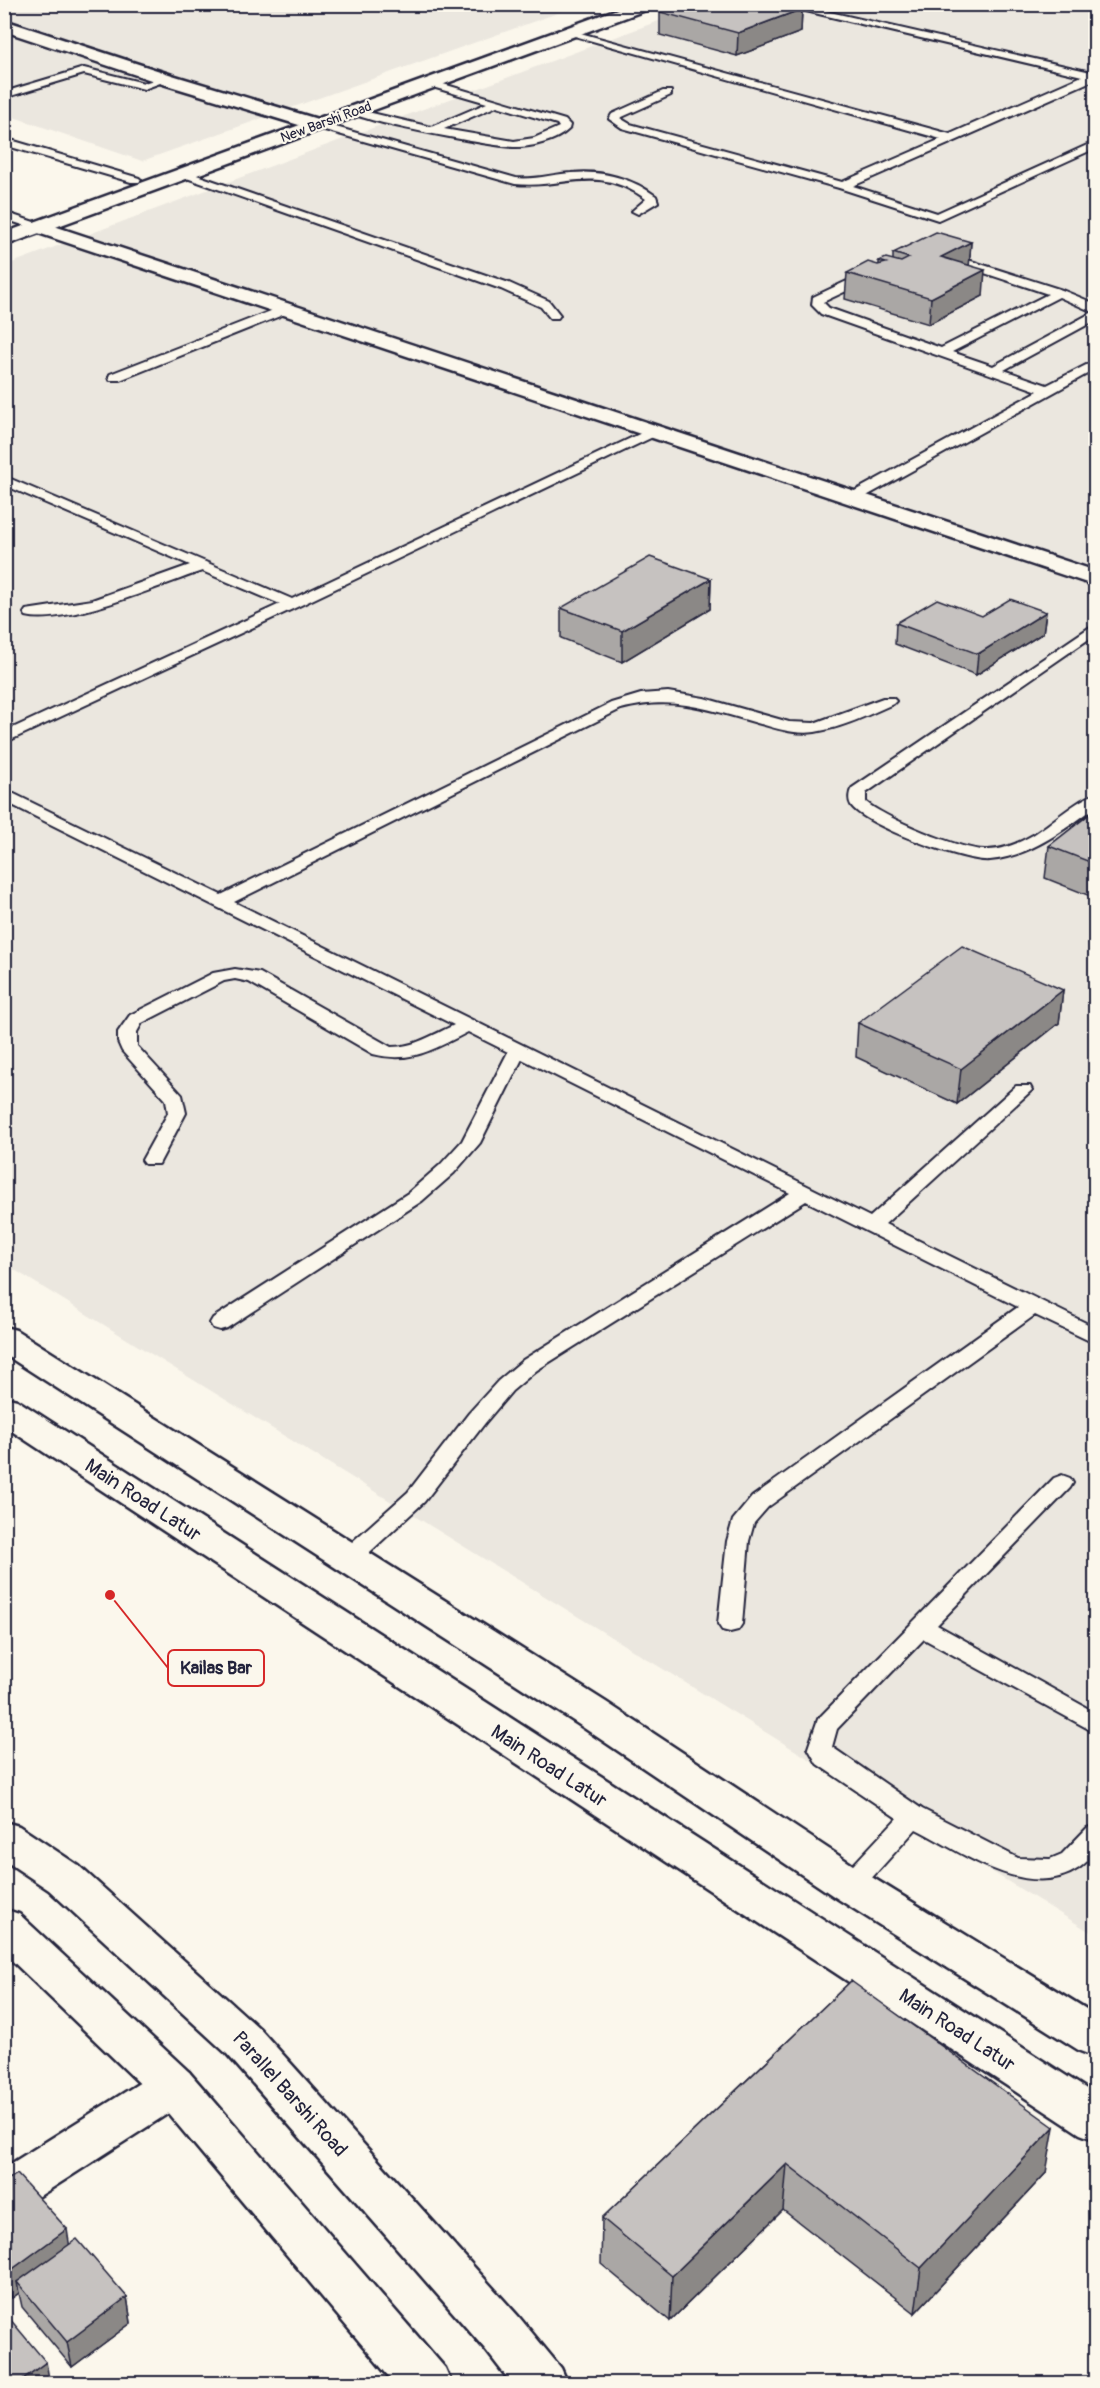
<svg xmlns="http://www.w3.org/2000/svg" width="1100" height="2388" viewBox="0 0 1100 2388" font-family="Pangolin,sans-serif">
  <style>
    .built { fill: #ebe7df }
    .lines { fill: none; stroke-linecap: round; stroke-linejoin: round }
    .service-casing { stroke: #22223b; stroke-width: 4 }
    .minor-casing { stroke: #22223b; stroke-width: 5 }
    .tertiary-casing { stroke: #22223b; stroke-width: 5 }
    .primary-casing { stroke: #22223b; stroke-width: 5 }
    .trunk-casing { stroke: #22223b; stroke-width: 5 }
    .service { fill: #fbf7ec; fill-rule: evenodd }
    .minor { fill: #fbf7ec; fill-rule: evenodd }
    .tertiary { fill: #fbf7ec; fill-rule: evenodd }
    .primary { fill: #fbf7ec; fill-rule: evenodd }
    .trunk { fill: #fbf7ec; fill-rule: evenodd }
    .wall { fill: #aaa7a5; stroke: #22223b; stroke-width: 1.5 }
    .shaded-wall { fill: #8b8886; stroke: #22223b; stroke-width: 1.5 }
    .building { fill: #c6c2c0; stroke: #22223b; stroke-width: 1.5 }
    .labels { text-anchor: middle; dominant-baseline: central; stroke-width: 4.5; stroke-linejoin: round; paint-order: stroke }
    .far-street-label { font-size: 14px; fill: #22223b; stroke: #fbf7ec }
    .near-street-label { font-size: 20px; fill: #22223b; stroke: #fbf7ec }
    .leader { fill: none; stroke: #d62828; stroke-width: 2 }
    .callout-dot { fill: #d62828; stroke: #fbf7ec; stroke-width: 2 }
    .callout { fill: #fbf7ec; stroke: #d62828; stroke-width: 2 }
    .callout-label { font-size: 18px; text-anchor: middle; font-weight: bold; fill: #22223b }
  </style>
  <rect width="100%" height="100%" fill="#fbf7ec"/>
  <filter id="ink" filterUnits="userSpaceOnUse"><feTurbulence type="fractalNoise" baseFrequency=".0167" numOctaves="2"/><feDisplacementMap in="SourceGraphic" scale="12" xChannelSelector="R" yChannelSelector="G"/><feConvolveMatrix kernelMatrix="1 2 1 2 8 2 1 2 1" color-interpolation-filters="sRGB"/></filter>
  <g filter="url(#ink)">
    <!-- built -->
    <g class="built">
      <path d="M 5,5 L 580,5 L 142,161 L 5,114 Z"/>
      <path d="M 701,5 L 1095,5 L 1095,1935 L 5,1264 L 4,266 Z"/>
    </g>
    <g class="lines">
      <defs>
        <g id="service">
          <path d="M 776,4 L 795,4 L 1091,72 L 1096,71 L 1096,79 L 853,186 L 937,213 L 1096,141 L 1096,148 L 938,220 L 839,188 L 622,128 L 609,119 L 612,114 L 663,91 L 671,91 L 671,95 L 620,118 L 630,124 L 842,182 L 941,139 L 564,33 L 573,31 L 950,134 L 1082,76 Z"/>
          <path d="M 84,68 L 144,83 L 166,76 L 171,79 L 144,89 L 84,74 L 4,98 L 4,92 Z"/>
          <path d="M 433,81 L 565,120 L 570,125 L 569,129 C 557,141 530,148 513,147 C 491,146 362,122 350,112 L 355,109 L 431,127 L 487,103 L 429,86 L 429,82 ZM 497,106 L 557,124 L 559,127 L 534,138 L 514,141 L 444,129 Z"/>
          <path d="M 318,122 L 516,178 C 535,180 553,174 572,173 C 602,170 632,178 656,196 L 658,202 L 638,214 L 632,211 L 646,199 C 595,163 567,189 515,184 L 314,127 L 313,125 Z"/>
          <path d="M 4,138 L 139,178 L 141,180 L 139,182 L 131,182 L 4,145 Z"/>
          <path d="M 185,171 L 509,283 L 549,301 L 560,315 L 558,318 L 550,318 L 541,307 L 501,289 L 181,176 L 181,172 Z"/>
          <path d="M 4,212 L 43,225 L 45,227 L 39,230 L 4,219 Z"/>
          <path d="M 943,252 L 1062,290 L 1096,304 L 1096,320 L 1004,370 L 1047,385 L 1096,360 L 1096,369 L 861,499 L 851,499 L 849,496 L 851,493 L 1038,391 L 821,314 L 812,305 L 813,297 L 866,272 L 874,272 L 874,278 L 823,302 L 829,308 L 941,348 L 1048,294 L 939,258 L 937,256 ZM 1059,297 L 1093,312 L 993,366 L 952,352 Z"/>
          <path d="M 281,307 L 287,311 L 285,314 L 120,380 L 110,380 L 109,377 L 110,374 Z"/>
          <path d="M 652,428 L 659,432 L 657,435 L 297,607 L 4,743 L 4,732 L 280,604 L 202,571 C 161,585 67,626 26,616 L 24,613 L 26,610 L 92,600 L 190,565 L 4,485 L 4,476 L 292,599 Z"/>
          <path d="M 1096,623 L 1096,634 L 866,793 L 866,802 C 885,818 961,850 985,850 C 1002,851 1019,843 1033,835 C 1051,824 1077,799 1096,794 L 1096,807 C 1063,830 1031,856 990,860 C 967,863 863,825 851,805 C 848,800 849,792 852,788 Z"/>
          <path d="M 668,692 L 704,698 L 789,722 L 814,723 L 883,698 L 893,698 L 896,701 L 893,704 C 868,715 842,728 815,732 C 795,735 775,728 757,723 C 708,709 673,695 621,709 L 234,902 L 870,1217 L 1016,1086 L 1030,1086 L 1032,1090 L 885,1224 L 1096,1328 L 1096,1344 L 1035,1315 L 768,1507 L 754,1523 L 749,1541 L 742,1624 L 738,1630 L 730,1632 L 722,1630 L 718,1624 L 727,1541 L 733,1520 L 752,1497 L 1018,1307 L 806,1201 L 537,1370 L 512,1391 L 485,1423 L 424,1502 L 358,1563 L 350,1565 L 342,1563 L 339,1557 L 342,1551 L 408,1492 L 469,1413 L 498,1381 L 523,1360 L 790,1193 L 522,1059 L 480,1143 L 454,1173 L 422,1201 L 227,1328 L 220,1330 L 213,1328 L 210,1323 L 213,1318 L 408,1193 L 440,1165 L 462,1141 L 508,1052 L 468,1032 C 434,1049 412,1064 373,1054 L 249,982 L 235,979 L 224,981 L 142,1023 L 137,1032 L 137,1046 L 182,1095 L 186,1113 L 159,1164 L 145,1164 L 142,1160 L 168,1113 L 166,1100 L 122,1051 L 118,1042 L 118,1032 L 130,1015 L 213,973 L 235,969 L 260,973 L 391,1047 C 414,1047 433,1035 454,1025 L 4,801 L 4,789 L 221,895 L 611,703 L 641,694 Z"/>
          <path d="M 1062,1475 L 1070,1478 L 1073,1483 L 1070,1488 L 937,1625 L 1096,1713 L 1096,1733 L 924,1639 L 837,1729 L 832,1747 L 922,1809 L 1018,1858 L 1050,1859 L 1062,1854 L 1087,1828 L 1096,1825 L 1096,1852 C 1091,1857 1085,1864 1079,1868 C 1028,1902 962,1852 916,1829 L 859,1892 L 850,1895 L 841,1892 L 837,1885 L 841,1878 L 897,1818 L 817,1764 L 808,1748 L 818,1719 L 1054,1478 Z"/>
        </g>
        <g id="minor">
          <path d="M 4,20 L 172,75 L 324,121 L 327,125 L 324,129 L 312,129 L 160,83 L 4,31 Z"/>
          <path d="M 39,221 L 1096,571 L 1096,586 L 32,231 L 29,227 L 32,223 Z"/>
          <path d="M 173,2067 L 189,2072 L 196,2086 L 189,2100 L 21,2208 L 4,2213 L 4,2168 L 157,2072 Z"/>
        </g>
        <g id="tertiary">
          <path d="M 4,1822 L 19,1826 L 79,1866 L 259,2028 L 519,2317 L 561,2368 L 568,2384 L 512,2384 L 485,2349 L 227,2054 L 49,1890 L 4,1860 Z"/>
          <path d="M 4,1909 L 19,1914 L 189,2072 L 445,2368 L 452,2384 L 395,2384 L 157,2100 L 4,1953 Z"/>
        </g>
        <g id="primary">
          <path d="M 4,1327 L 16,1330 L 606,1702 L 865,1873 L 1096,2015 L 1096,2057 L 1080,2051 L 835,1897 L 578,1724 L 4,1354 Z"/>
          <path d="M 4,1397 L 17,1400 L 1096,2095 L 1096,2140 L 1080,2134 L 4,1426 Z"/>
        </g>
        <path id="trunk" d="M 631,4 L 656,4 L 654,7 L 4,246 L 4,233 Z"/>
      </defs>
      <!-- service casing -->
      <use href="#service" class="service-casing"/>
      <!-- minor casing -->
      <use href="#minor" class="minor-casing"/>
      <!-- tertiary casing -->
      <use href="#tertiary" class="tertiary-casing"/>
      <!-- primary casing -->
      <use href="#primary" class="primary-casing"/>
      <!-- trunk casing -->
      <use href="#trunk" class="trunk-casing"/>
      <!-- service -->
      <use href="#service" class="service"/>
      <!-- minor -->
      <use href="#minor" class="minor"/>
      <!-- tertiary -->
      <use href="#tertiary" class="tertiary"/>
      <!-- primary -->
      <use href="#primary" class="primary"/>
      <!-- trunk -->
      <use href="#trunk" class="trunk"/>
    </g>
    <!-- wall -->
    <g class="wall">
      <path d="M 802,9 L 801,32 L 737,56 L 660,35 L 660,12 Z"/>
      <path d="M 971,242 L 969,265 L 983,296 L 929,324 L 845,299 L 847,273 L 879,265 L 879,261 L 893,260 L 893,253 Z"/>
      <path d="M 711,579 L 710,609 L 622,662 L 561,638 L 561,608 Z"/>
      <path d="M 1046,612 L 1043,633 L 976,675 L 895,644 L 896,623 Z"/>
      <path d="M 1095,810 L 1095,898 L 1045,878 L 1049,846 Z"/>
      <path d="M 1063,990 L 1059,1023 L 957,1104 L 856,1057 L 858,1023 Z"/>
      <path d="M 851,1981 L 1046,2173 L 915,2313 L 783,2210 L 670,2321 L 601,2264 L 602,2218 Z"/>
      <path d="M 4,2182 L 69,2245 L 127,2297 L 131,2323 L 72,2367 L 22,2307 L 19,2293 L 12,2298 L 4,2290 Z"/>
    </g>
    <!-- shaded-wall -->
    <g class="shaded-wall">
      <path d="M 802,9 L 801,32 L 737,56 L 738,33 Z"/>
      <path d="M 971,242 L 969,268 L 941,257 Z"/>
      <path d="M 985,270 L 983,296 L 929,324 L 931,298 Z"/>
      <path d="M 711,579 L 710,609 L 622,662 L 622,631 Z"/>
      <path d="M 1046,612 L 1043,633 L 976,675 L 978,654 Z"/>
      <path d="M 1063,990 L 1059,1023 L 957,1104 L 961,1069 Z"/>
      <path d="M 1054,2127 L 1046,2173 L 915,2313 L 921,2268 Z"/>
      <path d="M 787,2164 L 783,2210 L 670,2321 L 672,2276 Z"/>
      <path d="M 67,2229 L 71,2255 L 17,2282 L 19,2293 L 12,2298 L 7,2273 Z"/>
      <path d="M 127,2297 L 131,2323 L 72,2367 L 67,2342 Z"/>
      <path d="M 46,2362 L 50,2384 L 16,2384 Z"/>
    </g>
    <!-- building -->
    <g class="building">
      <path d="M 682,4 L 784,4 L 802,9 L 738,33 L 660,12 Z"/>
      <path d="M 936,232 L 971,242 L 941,257 L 985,270 L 931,298 L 847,273 L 868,262 L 878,265 L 886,263 L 879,261 L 886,258 L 901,262 L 909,258 L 893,253 Z"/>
      <path d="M 650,557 L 711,579 L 622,631 L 561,608 Z"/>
      <path d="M 937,599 L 982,616 L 1010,599 L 1046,612 L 978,654 L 896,623 Z"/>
      <path d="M 1095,810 L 1095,864 L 1049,846 Z"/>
      <path d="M 962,946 L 1063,990 L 961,1069 L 858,1023 Z"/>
      <path d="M 851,1981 L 1054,2127 L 921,2268 L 787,2164 L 672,2276 L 602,2218 Z"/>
      <path d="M 17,2174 L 67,2229 L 7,2273 L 4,2270 L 4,2182 Z"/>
      <path d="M 77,2239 L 127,2297 L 67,2342 L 17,2282 Z"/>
      <path d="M 4,2312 L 46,2362 L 16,2384 L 4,2384 Z"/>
    </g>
  </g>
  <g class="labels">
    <!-- far-street labels -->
    <g class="far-street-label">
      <text transform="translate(326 122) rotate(-20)">New Barshi Road</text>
    </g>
    <!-- near-street labels -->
    <g class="near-street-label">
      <text transform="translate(143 1500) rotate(33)">Main Road Latur</text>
      <text transform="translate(549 1766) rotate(33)">Main Road Latur</text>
      <text transform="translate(957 2030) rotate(33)">Main Road Latur</text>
      <text transform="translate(290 2094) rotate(48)">Parallel Barshi Road</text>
    </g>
  </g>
  <!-- callouts -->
  <path class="leader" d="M110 1595L168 1668"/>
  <circle class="callout-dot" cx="110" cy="1595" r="6"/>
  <rect class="callout" x="168" y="1650" width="96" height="36" rx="6"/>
  <g class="callout-label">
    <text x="216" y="1674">Kailas Bar</text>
  </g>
  <!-- margin -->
  <rect width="1100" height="2388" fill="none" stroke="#fbf7ec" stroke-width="24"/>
  <rect x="12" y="12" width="1076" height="2364" fill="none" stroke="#22223b" stroke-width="2" filter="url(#ink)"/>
</svg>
